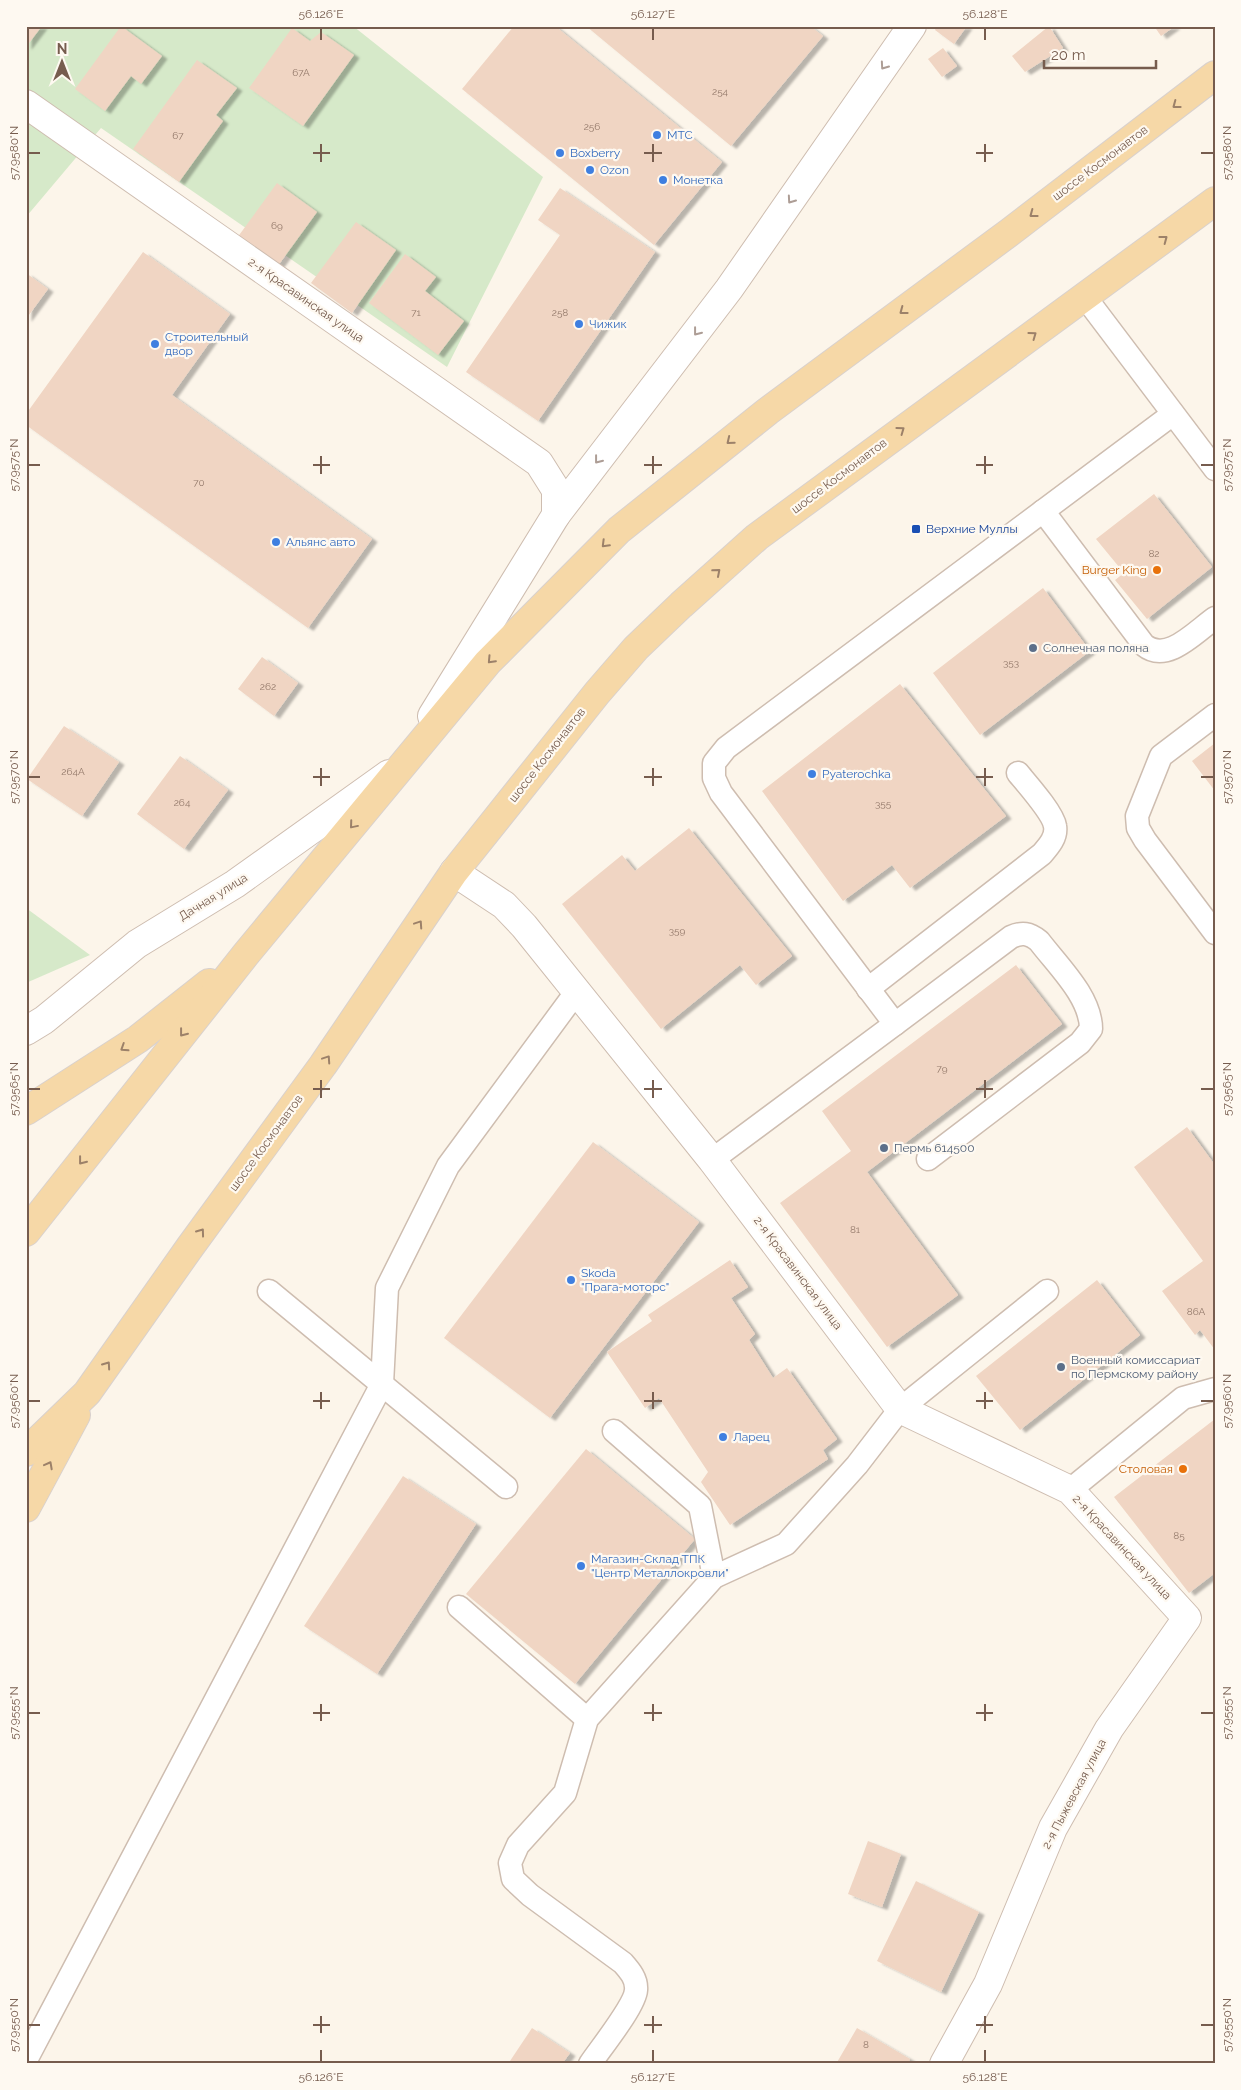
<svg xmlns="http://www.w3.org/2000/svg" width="1241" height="2090" viewBox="0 0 1241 2090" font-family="Raleway,sans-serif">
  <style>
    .green { fill: #d6e9c9 }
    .building { fill: #f0d5c3; filter: url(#shadow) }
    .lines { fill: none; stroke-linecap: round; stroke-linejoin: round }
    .lane-casing { stroke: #cebdb0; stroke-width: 25 }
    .street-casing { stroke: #cebdb0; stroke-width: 30 }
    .primary-casing { stroke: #d9d1cd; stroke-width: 30 }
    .lane { stroke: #fff; stroke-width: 22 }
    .street { stroke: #fff; stroke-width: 28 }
    .primary { stroke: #f6d8a7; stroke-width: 28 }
    .oneway { stroke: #ad9d95 }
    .oneway2 { stroke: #9c8169 }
    .ticks { fill: none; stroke: #765c4e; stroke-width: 2 }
    .shop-dot { fill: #3f7fe0; stroke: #fef9f1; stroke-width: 2 }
    .transit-dot { fill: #1a4fb4; stroke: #fef9f1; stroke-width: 2 }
    .food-dot { fill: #e8710a; stroke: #fef9f1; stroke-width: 2 }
    .service-dot { fill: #5c6f8a; stroke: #fef9f1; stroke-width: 2 }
    .labels { text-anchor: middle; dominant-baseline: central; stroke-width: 4.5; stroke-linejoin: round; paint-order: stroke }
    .number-label { font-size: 10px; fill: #947a6b }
    .shop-label { font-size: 12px; fill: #366cbe; stroke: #fef9f1; text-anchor: start }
    .street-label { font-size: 12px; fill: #765c4e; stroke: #fef9f1 }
    .transit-label { font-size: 12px; fill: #164399; stroke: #fef9f1; text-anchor: start }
    .food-label { font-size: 12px; fill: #c56008; stroke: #fef9f1; text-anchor: end }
    .service-label { font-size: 12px; fill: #4e5e75; stroke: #fef9f1; text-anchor: start }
    .neatline { fill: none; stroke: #765c4e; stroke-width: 2 }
    .ticks-label { font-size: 12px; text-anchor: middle; fill: #765c4e }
  </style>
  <defs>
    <filter id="shadow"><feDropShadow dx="5.5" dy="3" stdDeviation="1" flood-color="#0004"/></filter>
  </defs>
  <rect width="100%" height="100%" fill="#fcf5ea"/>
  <!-- green -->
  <g class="green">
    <path d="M 26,26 L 353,26 L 543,177 L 447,367 L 101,128 L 26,217 Z"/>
    <path d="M 26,908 L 90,955 L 26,983 Z"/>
  </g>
  <!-- building -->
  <g class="building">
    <path d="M 26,26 L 42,26 L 26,47 Z"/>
    <path d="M 121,26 L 162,56 L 141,84 L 131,76 L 105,111 L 75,89 Z"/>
    <path d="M 514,26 L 555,26 L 722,162 L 654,245 L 462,89 Z"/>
    <path d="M 586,26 L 810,26 L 823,36 L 731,146 Z"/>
    <path d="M 937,26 L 967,26 L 954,44 L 935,30 Z"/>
    <path d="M 1049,26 L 1063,48 L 1025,72 L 1012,56 Z"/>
    <path d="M 1154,26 L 1175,26 L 1161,36 Z"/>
    <path d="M 292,28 L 310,41 L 321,32 L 354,55 L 303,126 L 249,88 Z"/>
    <path d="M 943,48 L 957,66 L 942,77 L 928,59 Z"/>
    <path d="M 197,60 L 237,88 L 216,115 L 223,121 L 179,182 L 133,149 Z"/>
    <path d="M 277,183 L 317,212 L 277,267 L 237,238 Z"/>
    <path d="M 560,188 L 655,252 L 538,421 L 466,372 L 560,235 L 538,220 Z"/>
    <path d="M 356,222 L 396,250 L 352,313 L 311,283 Z"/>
    <path d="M 143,252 L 230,314 L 172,395 L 372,539 L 308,628 L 26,425 L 26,414 Z"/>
    <path d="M 405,254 L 436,277 L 425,291 L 464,321 L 438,355 L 369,303 Z"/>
    <path d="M 26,273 L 48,289 L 26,319 Z"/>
    <path d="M 1154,494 L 1212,567 L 1147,619 L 1115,580 L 1124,573 L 1096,539 Z"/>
    <path d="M 1043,588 L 1090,651 L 980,735 L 933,673 Z"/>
    <path d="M 262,657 L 298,683 L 274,716 L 238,689 Z"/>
    <path d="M 900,684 L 1006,816 L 910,888 L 892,865 L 843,901 L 762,791 Z"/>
    <path d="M 64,726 L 119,762 L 82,816 L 27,779 Z"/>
    <path d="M 1215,743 L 1215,791 L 1192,761 Z"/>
    <path d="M 180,756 L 228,790 L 184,849 L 137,814 Z"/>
    <path d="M 689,828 L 792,956 L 756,985 L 740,965 L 661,1029 L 562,904 L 622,855 L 635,871 Z"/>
    <path d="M 1016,965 L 1062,1024 L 867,1172 L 958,1295 L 887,1347 L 780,1203 L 851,1151 L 822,1111 Z"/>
    <path d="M 1187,1127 L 1215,1165 L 1215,1350 L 1200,1330 L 1195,1335 L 1162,1291 L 1203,1261 L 1134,1167 Z"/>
    <path d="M 593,1142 L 699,1222 L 550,1418 L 444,1338 Z"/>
    <path d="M 730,1260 L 748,1287 L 731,1298 L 755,1334 L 749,1340 L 773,1378 L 787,1368 L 837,1439 L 823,1450 L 828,1459 L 730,1525 L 701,1482 L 708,1472 L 659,1398 L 645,1408 L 607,1352 L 652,1321 L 648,1315 Z"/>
    <path d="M 1097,1280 L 1140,1335 L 1020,1430 L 976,1376 Z"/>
    <path d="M 1215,1419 L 1215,1573 L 1189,1593 L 1114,1497 Z"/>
    <path d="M 586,1449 L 695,1539 L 575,1684 L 466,1594 Z"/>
    <path d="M 403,1476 L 476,1524 L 377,1674 L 304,1626 Z"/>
    <path d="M 868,1841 L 901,1854 L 882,1907 L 848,1894 Z"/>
    <path d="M 916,1881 L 979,1912 L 941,1992 L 877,1961 Z"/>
    <path d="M 532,2028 L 570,2053 L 562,2064 L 508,2064 Z"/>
    <path d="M 857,2028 L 910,2059 L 908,2064 L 836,2064 Z"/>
  </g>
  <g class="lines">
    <defs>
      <g id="lane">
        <path d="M 1085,297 L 1215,469"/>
        <path d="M 1043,511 L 1144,645 C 1167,664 1195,632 1215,618"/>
        <path d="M 1215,715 L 1161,756 L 1137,816 L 1138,828 L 1145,840 L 1215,933"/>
        <path d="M 868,989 L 1042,854 C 1049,846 1057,837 1055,826 C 1053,813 1027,784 1018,773"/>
        <path d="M 895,1024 L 1011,937 C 1022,932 1029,933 1039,941 C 1058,966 1091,997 1091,1029 L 1080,1043 L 928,1159"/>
        <path d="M 712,1160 L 895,1024 L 721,793 L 714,778 L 714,763 L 726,748 L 1173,414"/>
        <path d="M 269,1291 L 506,1487"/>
        <path d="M 614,1431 L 700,1506 L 714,1577"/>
        <path d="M 1070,1490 L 1183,1398 L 1215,1389"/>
        <path d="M 459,1607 L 587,1719"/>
        <path d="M 26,2060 L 382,1384 L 387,1288 L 448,1166 L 577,991"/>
        <path d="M 590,2064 C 600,2049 635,2006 636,1990 C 637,1979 630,1971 623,1963 L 530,1895 L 513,1879 L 510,1863 L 518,1845 L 565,1793 L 587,1719 L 714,1577 L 786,1544 L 857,1465 L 900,1409 L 1047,1291"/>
      </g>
      <g id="street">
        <path d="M 26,104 L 539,463 L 556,490 L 556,515"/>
        <path d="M 432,716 L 556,515 L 729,289 L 912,26"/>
        <path d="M 454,872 L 504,905 L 524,926 L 712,1160 L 900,1409 L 1070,1490 L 1187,1618 L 1109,1729 L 1053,1828 L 988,1984 L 944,2064"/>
        <path d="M 26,1031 L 44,1020 L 137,944 L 235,884 L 389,774"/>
      </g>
      <g id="primary">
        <path d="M 26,1111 L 138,1039 L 209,983"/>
        <path d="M 26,1232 L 246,954 L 488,662 L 619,530 L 768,411 L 1010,232 L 1215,75"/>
        <path d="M 26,1452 L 87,1393 L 190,1247 L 323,1065 L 454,872 L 597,693 L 636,648 L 681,605 L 757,537 L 1215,201"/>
        <path d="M 26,1508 L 76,1415"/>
      </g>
    </defs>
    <!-- lane casing -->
    <use href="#lane" class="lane-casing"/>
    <!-- street casing -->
    <use href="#street" class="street-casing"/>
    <!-- primary casing -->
    <use href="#primary" class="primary-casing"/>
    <!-- lane -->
    <use href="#lane" class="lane"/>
    <!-- street -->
    <use href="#street" class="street"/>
    <!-- primary -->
    <use href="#primary" class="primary"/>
  </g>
  <!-- one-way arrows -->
  <defs><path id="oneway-chevron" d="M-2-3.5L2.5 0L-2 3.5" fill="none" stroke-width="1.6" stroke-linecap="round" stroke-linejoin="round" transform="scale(1.25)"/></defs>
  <g class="oneway">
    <use href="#oneway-chevron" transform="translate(884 66) rotate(125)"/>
    <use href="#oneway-chevron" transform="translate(791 200) rotate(125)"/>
    <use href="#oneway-chevron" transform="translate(697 332) rotate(128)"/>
    <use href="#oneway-chevron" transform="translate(598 460) rotate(128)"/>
  </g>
  <g class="oneway2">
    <use href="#oneway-chevron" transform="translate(1176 105) rotate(143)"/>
    <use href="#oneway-chevron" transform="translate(1033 214) rotate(143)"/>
    <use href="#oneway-chevron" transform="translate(1164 239) rotate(-37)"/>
    <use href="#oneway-chevron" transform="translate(903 311) rotate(143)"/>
    <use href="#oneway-chevron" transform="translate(1033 335) rotate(-36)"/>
    <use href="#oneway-chevron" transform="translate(901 430) rotate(-36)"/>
    <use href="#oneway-chevron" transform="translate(730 441) rotate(141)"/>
    <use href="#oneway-chevron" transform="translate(605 544) rotate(135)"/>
    <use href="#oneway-chevron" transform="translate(717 572) rotate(-41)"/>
    <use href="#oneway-chevron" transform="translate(491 660) rotate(133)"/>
    <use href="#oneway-chevron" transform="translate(353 825) rotate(130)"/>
    <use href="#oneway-chevron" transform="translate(419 924) rotate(-56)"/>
    <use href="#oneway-chevron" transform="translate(183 1033) rotate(128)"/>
    <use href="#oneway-chevron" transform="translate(124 1048) rotate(147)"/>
    <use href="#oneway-chevron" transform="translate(327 1059) rotate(-56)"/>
    <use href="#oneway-chevron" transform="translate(82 1161) rotate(128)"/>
    <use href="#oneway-chevron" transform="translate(201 1232) rotate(-54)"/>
    <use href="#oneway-chevron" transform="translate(107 1365) rotate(-55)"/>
    <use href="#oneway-chevron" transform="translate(49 1465) rotate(-62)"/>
  </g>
  <!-- ticks -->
  <path class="ticks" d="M 321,28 L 321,40M 653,28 L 653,40M 985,28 L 985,40M 321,144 L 321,162M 653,144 L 653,162M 985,144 L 985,162M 28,153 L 40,153M 313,153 L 330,153M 644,153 L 662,153M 976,153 L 993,153M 1201,153 L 1214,153M 321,456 L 321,474M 653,456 L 653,474M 985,456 L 985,474M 28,465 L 40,465M 313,465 L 330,465M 644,465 L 662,465M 976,465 L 993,465M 1201,465 L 1214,465M 321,768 L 321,786M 653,768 L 653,786M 985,768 L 985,786M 28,777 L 40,777M 313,777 L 330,777M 644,777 L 662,777M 976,777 L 993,777M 1201,777 L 1214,777M 321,1080 L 321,1098M 653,1080 L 653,1098M 985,1080 L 985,1098M 28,1089 L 40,1089M 313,1089 L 330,1089M 644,1089 L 662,1089M 976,1089 L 993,1089M 1201,1089 L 1214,1089M 321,1392 L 321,1409M 653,1392 L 653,1409M 985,1392 L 985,1409M 28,1401 L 40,1401M 313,1401 L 330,1401M 644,1401 L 662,1401M 976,1401 L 993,1401M 1201,1401 L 1214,1401M 321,1704 L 321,1721M 653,1704 L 653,1721M 985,1704 L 985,1721M 28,1713 L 40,1713M 313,1713 L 330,1713M 644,1713 L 662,1713M 976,1713 L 993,1713M 1201,1713 L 1214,1713M 321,2016 L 321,2033M 653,2016 L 653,2033M 985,2016 L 985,2033M 28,2025 L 40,2025M 313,2025 L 330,2025M 644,2025 L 662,2025M 976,2025 L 993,2025M 1201,2025 L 1214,2025M 321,2050 L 321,2062M 653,2050 L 653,2062M 985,2050 L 985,2062"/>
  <!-- markers -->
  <g class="shop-dot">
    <circle cx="657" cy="135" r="5"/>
    <circle cx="560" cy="153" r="5"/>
    <circle cx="590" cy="170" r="5"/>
    <circle cx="663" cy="180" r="5"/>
    <circle cx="579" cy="324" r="5"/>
    <circle cx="155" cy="344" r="5"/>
    <circle cx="276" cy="542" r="5"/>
    <circle cx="812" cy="774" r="5"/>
    <circle cx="571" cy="1280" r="5"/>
    <circle cx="723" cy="1437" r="5"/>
    <circle cx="581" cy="1566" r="5"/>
  </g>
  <rect class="transit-dot" x="911" y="524" width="10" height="10" rx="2.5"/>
  <g class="food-dot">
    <circle cx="1157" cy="570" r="5"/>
    <circle cx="1183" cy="1469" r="5"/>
  </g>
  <g class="service-dot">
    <circle cx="1033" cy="648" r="5"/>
    <circle cx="884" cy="1148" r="5"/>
    <circle cx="1061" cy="1367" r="5"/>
  </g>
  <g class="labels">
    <!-- number labels -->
    <g class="number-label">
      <text x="301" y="72">67А</text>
      <text x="720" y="91">254</text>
      <text x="592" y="126">256</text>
      <text x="178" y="135">67</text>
      <text x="277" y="225">69</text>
      <text x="416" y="312">71</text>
      <text x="560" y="312">258</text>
      <text x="199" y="482">70</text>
      <text x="1154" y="553">82</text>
      <text x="1011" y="662">353</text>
      <text x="268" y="686">262</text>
      <text x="73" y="771">264А</text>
      <text x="182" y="802">264</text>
      <text x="883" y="803">355</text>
      <text x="677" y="930">359</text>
      <text x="942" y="1068">79</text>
      <text x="855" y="1229">81</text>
      <text x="1196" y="1311">86А</text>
      <text x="1179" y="1535">85</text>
      <text x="866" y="2044">8</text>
    </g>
    <!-- shop labels -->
    <g class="shop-label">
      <text x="667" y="135">МТС</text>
      <text x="570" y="153">Boxberry</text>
      <text x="600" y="170">Ozon</text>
      <text x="673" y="180">Монетка</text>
      <text x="589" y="324">Чижик</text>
      <text x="165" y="337">Строительный<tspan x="165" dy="14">двор</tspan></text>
      <text x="286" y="542">Альянс авто</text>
      <text x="822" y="774">Pyaterochka</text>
      <text x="581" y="1273">Skoda<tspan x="581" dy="14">"Прага-моторс"</tspan></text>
      <text x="733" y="1437">Ларец</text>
      <text x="591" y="1559">Магазин-Склад ТПК<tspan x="591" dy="14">"Центр Металлокровли"</tspan></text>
    </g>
    <!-- street labels -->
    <g class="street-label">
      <text transform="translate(1100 163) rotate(-37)">шоссе Космонавтов</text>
      <text transform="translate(306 300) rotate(35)">2-я Красавинская улица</text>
      <text transform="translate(839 476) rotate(-37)">шоссе Космонавтов</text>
      <text transform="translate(547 755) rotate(-52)">шоссе Космонавтов</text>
      <text transform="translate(213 897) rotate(-32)">Дачная улица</text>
      <text transform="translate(266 1143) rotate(-54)">шоссе Космонавтов</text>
      <text transform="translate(798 1273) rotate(53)">2-я Красавинская улица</text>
      <text transform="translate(1122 1547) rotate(47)">2-я Красавинская улица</text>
      <text transform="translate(1074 1794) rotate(-62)">2-я Пыжевская улица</text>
    </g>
    <!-- transit labels -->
    <g class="transit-label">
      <text x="926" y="529">Верхние Муллы</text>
    </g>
    <!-- food labels -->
    <g class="food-label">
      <text x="1147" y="570">Burger King</text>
      <text x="1173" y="1469">Столовая</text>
    </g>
    <!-- service labels -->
    <g class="service-label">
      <text x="1043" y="648">Солнечная поляна</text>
      <text x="894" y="1148">Пермь 614500</text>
      <text x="1071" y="1360">Военный комиссариат<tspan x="1071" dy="14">по Пермскому району</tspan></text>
    </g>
  </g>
  <!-- border -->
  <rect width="1241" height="2090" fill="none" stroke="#fef9f1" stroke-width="55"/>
  <!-- north arrow -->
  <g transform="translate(62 62)" stroke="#fef9f1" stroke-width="4" paint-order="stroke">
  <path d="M0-4L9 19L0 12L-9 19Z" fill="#765c4e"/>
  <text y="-8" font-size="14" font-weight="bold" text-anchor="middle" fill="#765c4e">N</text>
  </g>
  <!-- scale -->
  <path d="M1044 60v8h112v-8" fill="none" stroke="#765c4e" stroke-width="2.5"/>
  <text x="1051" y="60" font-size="15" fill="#765c4e" stroke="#fef9f1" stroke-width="4" paint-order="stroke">20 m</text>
  <rect x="28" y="28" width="1186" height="2034" class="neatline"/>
  <g class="ticks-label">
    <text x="321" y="18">56.126°E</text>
    <text x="653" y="18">56.127°E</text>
    <text x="985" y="18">56.128°E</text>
    <text transform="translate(14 153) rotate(-90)" y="4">57.9580°N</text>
    <text transform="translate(1227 153) rotate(-90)" y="4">57.9580°N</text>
    <text transform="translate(14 465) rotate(-90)" y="4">57.9575°N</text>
    <text transform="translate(1227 465) rotate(-90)" y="4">57.9575°N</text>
    <text transform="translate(14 777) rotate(-90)" y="4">57.9570°N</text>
    <text transform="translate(1227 777) rotate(-90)" y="4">57.9570°N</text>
    <text transform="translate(14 1089) rotate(-90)" y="4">57.9565°N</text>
    <text transform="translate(1227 1089) rotate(-90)" y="4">57.9565°N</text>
    <text transform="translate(14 1401) rotate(-90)" y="4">57.9560°N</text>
    <text transform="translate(1227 1401) rotate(-90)" y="4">57.9560°N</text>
    <text transform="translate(14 1713) rotate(-90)" y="4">57.9555°N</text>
    <text transform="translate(1227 1713) rotate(-90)" y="4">57.9555°N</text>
    <text transform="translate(14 2025) rotate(-90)" y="4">57.9550°N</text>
    <text transform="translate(1227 2025) rotate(-90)" y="4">57.9550°N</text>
    <text x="321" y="2081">56.126°E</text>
    <text x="653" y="2081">56.127°E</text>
    <text x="985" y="2081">56.128°E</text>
  </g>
</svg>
